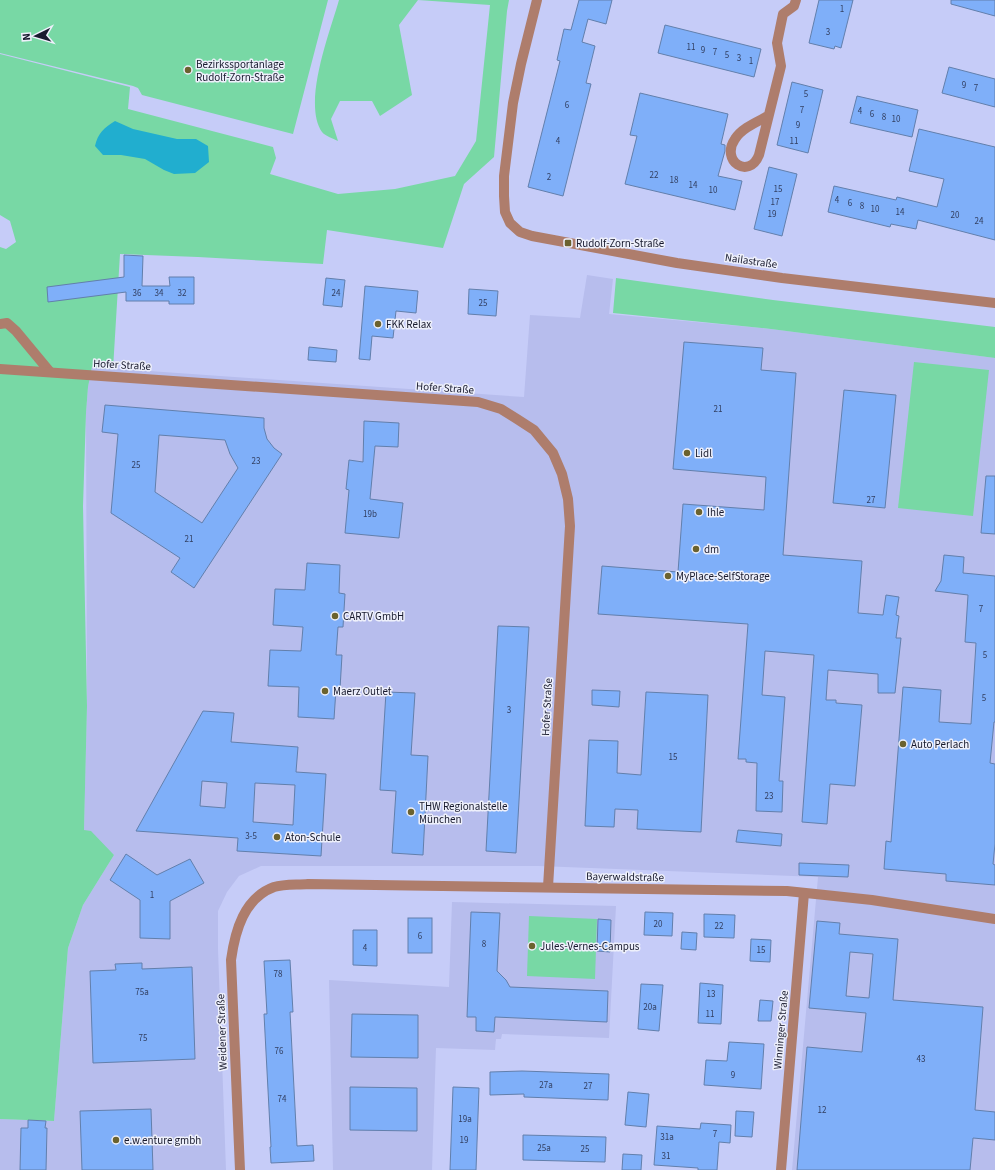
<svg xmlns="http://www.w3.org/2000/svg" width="995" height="1170" viewBox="0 0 995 1170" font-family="'Source Sans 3',sans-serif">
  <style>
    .built { fill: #b7bded }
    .green { fill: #78d8a5 }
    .water { fill: #21aecf }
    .building { fill: #7faff9; stroke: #627fac; fill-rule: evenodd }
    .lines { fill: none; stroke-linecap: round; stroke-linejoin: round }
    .street { stroke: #ae7d6c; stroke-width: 10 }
    .poi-dot { fill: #6b622f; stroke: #eef0fb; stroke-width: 1.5 }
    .labels { text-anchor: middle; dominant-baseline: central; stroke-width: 3; stroke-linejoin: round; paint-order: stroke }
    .number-label { font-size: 9px; fill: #323f61 }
    .poi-label { font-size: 11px; fill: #181a2e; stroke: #eef0fb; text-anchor: start }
    .street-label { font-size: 11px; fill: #181a2e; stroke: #eef0fb }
  </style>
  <rect width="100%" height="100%" fill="#c6ccf8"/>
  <!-- built -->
  <g class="built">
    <path d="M 587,275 L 613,279 L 609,314 L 771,329 L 995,358 L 995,1170 L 792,1170 L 818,877 L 539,866 L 261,866 L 239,876 L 227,892 L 218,911 L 218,949 L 226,1170 L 0,1170 L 0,1119 L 54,1121 L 68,948 L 83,905 L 114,855 L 84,830 L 87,706 L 86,413 L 88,387 L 92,367 L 524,397 L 530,315 L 580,318 Z"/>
    <path d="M 452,902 L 616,906 L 609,1038 L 502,1034 L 501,1039 L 496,1039 L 495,1050 L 436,1048 L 432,1170 L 333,1170 L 329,980 L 449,987 Z"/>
  </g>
  <!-- green -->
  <g class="green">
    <path d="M 0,0 L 328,0 L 293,134 L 142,95 L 138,88 L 133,86 L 0,53 Z"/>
    <path d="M 339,0 L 509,0 L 507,11 L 494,157 L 464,184 L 443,248 L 327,230 L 323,264 L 198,257 L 120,254 L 113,369 L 92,367 L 88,387 L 86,413 L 83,506 L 87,706 L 84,830 L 91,831 L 114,855 L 83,905 L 68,948 L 54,1121 L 0,1119 L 0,247 L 6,249 L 16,242 L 10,221 L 0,215 L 0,54 L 130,87 L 128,109 L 273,147 L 276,158 L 270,174 L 338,194 L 395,189 L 455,176 L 476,141 L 490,5 L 418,0 L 399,25 L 412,95 L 380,116 L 372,101 L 340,101 L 331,119 L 338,141 C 334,139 325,136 322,132 C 302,103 330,32 339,0 Z"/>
    <path d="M 616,278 L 773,300 L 995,327 L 995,358 L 771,329 L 613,313 Z"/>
    <path d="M 914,362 L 989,370 L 973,516 L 898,508 Z"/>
    <path d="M 529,916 L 597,919 L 595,979 L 527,976 Z"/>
  </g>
  <!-- water -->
  <path class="water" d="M 115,121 L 133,129 L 177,139 L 196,139 L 208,146 L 209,162 L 195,173 L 174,174 L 164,170 L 145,159 L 121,155 L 103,155 L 95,146 C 98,133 104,128 115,121 Z"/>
  <!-- building -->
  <g class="building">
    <path d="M 579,0 L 612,0 L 606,24 L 588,19 L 582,42 L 595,46 L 586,83 L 591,84 L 563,196 L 528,187 L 560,61 L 557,60 L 564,29 L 571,30 Z"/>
    <path d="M 819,0 L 853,0 L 841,48 L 835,46 L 834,49 L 809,43 Z"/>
    <path d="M 951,0 L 995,0 L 995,16 L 951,4 Z"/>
    <path d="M 665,25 L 761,49 L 754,77 L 658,53 Z"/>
    <path d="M 949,67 L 995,79 L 995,107 L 942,93 Z"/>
    <path d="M 792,82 L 823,90 L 808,153 L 777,145 Z"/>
    <path d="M 640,93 L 728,114 L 721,144 L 725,145 L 725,151 L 718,176 L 742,181 L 735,210 L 625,184 L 637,136 L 630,135 Z"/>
    <path d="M 857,96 L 918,110 L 912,137 L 850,123 Z"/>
    <path d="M 919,129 L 995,147 L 995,240 L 918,220 L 916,229 L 891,224 L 890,227 L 828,212 L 834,186 L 896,200 L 897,197 L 937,207 L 944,179 L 909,171 Z"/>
    <path d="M 769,167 L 797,174 L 782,236 L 754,229 Z"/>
    <path d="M 124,255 L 143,256 L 142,286 L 170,286 L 169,277 L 194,277 L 194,304 L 169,304 L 169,301 L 126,301 L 126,292 L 48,302 L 47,287 L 124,277 Z"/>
    <path d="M 326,278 L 345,280 L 342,307 L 323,305 Z"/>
    <path d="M 365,286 L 418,291 L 416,313 L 396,311 L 393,338 L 372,336 L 370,360 L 359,359 Z"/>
    <path d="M 469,289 L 498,291 L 496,316 L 468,314 Z"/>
    <path d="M 684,342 L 763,348 L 761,370 L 796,373 L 783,555 L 862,561 L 858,613 L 883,615 L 886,595 L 899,597 L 896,615 L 899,616 L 896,638 L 901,638 L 895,693 L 878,693 L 878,674 L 828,670 L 826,700 L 836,700 L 836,703 L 862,705 L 855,786 L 830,784 L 827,824 L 802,822 L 814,655 L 765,651 L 762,695 L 785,697 L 779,781 L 783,781 L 782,812 L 756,811 L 757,763 L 746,762 L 746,759 L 738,759 L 748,624 L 598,614 L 602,566 L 678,572 L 683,504 L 764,510 L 766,477 L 673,469 Z"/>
    <path d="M 309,347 L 337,350 L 336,362 L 308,360 Z"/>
    <path d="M 844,390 L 896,395 L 885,508 L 833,503 Z"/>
    <path d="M 105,405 L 264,418 L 264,428 L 267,439 L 274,448 L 282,454 L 194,588 L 171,572 L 180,558 L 111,513 L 118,434 L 102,432 ZM 159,435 L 225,440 L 230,454 L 238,468 L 202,523 L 155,492 Z"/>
    <path d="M 364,421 L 399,423 L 398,447 L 375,446 L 370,499 L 403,503 L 399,538 L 345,533 L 349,490 L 346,489 L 349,460 L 363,462 Z"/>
    <path d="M 986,476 L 995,476 L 995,534 L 981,533 Z"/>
    <path d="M 944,555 L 964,557 L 963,573 L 995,576 L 995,722 L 994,722 L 990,763 L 995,764 L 995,844 L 993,864 L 995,865 L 995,885 L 946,881 L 946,874 L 884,869 L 886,841 L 891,842 L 903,687 L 941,690 L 939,722 L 971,724 L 976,643 L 965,642 L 968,595 L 935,591 L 941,581 Z"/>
    <path d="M 307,563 L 340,565 L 339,593 L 345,594 L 343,627 L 338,627 L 336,655 L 342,655 L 340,689 L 336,689 L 334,719 L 298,717 L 299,687 L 268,686 L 270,650 L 301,651 L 303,627 L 273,625 L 275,589 L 305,590 Z"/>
    <path d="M 498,626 L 529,627 L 516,853 L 486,851 Z"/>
    <path d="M 592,690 L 620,691 L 619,707 L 592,705 Z"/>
    <path d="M 386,692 L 415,693 L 411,755 L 428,756 L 423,855 L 392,853 L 396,791 L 380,790 Z"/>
    <path d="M 646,692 L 708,695 L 701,832 L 637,829 L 638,810 L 615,809 L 614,827 L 585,826 L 589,740 L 618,741 L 617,773 L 641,775 Z"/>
    <path d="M 203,711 L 234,713 L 231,742 L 298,747 L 296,772 L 326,774 L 321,856 L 237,851 L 238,838 L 136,831 ZM 202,781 L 227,783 L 225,808 L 200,806 ZM 255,783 L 295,785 L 293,825 L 253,822 Z"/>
    <path d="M 738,830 L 782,834 L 781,846 L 736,842 Z"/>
    <path d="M 126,854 L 157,875 L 190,859 L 204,883 L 170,901 L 170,939 L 140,938 L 140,900 L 110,880 Z"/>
    <path d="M 799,863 L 849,865 L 848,877 L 799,875 Z"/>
    <path d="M 471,912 L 500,913 L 497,971 L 506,980 L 510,987 L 608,991 L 607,1022 L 495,1017 L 494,1032 L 476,1031 L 476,1017 L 467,1017 Z"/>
    <path d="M 645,912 L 673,913 L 672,936 L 644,935 Z"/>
    <path d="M 704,914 L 735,915 L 734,938 L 704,937 Z"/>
    <rect x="408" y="918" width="24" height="35"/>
    <path d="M 598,919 L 611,920 L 610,952 L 597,951 Z"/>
    <path d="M 817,921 L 840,923 L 839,934 L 898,939 L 893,1000 L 983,1007 L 975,1110 L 995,1112 L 995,1140 L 973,1138 L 970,1170 L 797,1170 L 807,1047 L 862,1052 L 866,1013 L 809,1008 ZM 850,952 L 873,954 L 869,998 L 846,996 Z"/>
    <path d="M 353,930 L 377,930 L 377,966 L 353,965 Z"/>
    <path d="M 682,932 L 697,933 L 696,950 L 681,949 Z"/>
    <path d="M 751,939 L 771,940 L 770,962 L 750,961 Z"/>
    <path d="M 290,960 L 293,1012 L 290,1012 L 297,1146 L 313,1145 L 314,1161 L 271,1163 L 270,1147 L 271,1147 L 264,1014 L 267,1014 L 264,961 Z"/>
    <path d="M 142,963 L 142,969 L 192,967 L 195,1059 L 93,1063 L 90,971 L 116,970 L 115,964 Z"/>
    <path d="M 700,983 L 723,985 L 721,1024 L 698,1023 Z"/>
    <path d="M 641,984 L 663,985 L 659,1031 L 638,1029 Z"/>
    <path d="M 760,1000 L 773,1001 L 771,1021 L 758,1021 Z"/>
    <path d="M 352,1014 L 418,1015 L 418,1058 L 351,1057 Z"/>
    <path d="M 729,1042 L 764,1044 L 761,1089 L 704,1085 L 706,1060 L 727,1061 Z"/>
    <path d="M 522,1071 L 609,1074 L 608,1100 L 524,1097 L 524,1094 L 490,1095 L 490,1072 Z"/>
    <path d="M 350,1087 L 417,1088 L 417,1131 L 350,1130 Z"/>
    <path d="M 453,1087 L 479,1088 L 476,1170 L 450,1170 Z"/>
    <path d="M 628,1092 L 649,1094 L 646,1127 L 625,1125 Z"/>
    <path d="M 151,1109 L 153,1170 L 82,1170 L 80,1111 Z"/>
    <path d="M 736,1111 L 754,1112 L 752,1137 L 735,1136 Z"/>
    <path d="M 28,1120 L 46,1121 L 45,1128 L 47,1128 L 46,1170 L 20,1170 L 21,1128 L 28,1128 Z"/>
    <path d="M 701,1123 L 731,1125 L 730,1143 L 719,1142 L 717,1170 L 698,1170 L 698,1168 L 654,1165 L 657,1126 L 700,1129 Z"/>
    <path d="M 523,1135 L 606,1137 L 605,1162 L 523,1160 Z"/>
    <path d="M 623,1154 L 642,1155 L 641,1170 L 622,1170 Z"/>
  </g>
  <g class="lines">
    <!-- street -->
    <g class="street">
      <path d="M 537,0 L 521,64 L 513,103 L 504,176 L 504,196 L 505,212 L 510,223 L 520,232 L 532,236 L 677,263 L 782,278 L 995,303"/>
      <path d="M 768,116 C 757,122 742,128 735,139 C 720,161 749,180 759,155 L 781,66 L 777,43 L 783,14 L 794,6 L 796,0"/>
      <path d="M 0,324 L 7,323 L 16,331 L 50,372"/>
      <path d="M 0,369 L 478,402 L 501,409 L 517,419 L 534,430 L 553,453 L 562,474 L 568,499 L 570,526 L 548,887"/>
      <path d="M 240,1170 L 231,960 C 235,931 244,898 274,887 C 284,884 297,885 308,884 L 787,891 L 872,900 L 995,919"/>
      <path d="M 781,1170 L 804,893"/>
    </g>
  </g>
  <!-- markers -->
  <g class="poi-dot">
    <circle cx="188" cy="70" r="4"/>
    <rect x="564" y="239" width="8" height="8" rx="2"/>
    <circle cx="378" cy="324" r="4"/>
    <circle cx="687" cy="453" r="4"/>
    <circle cx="699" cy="512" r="4"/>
    <circle cx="696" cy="549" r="4"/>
    <circle cx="668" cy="576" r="4"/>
    <circle cx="335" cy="616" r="4"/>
    <circle cx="325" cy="691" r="4"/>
    <circle cx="903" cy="744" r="4"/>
    <circle cx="411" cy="812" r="4"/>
    <circle cx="277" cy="837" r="4"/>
    <circle cx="532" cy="946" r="4"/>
    <circle cx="116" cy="1140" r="4"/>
  </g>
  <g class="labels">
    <!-- number labels -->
    <g class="number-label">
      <text x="842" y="9">1</text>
      <text x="828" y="32">3</text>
      <text x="691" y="47">11</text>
      <text x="703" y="50">9</text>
      <text x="715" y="52">7</text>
      <text x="727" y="55">5</text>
      <text x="739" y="58">3</text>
      <text x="751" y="61">1</text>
      <text x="964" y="85">9</text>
      <text x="976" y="88">7</text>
      <text x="806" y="94">5</text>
      <text x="567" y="105">6</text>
      <text x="802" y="110">7</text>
      <text x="860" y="111">4</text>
      <text x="872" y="114">6</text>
      <text x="884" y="117">8</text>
      <text x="896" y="119">10</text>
      <text x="798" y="125">9</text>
      <text x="558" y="141">4</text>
      <text x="794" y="141">11</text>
      <text x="654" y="175">22</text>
      <text x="549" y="177">2</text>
      <text x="674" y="180">18</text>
      <text x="693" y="185">14</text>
      <text x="778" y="189">15</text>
      <text x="713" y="190">10</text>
      <text x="837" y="200">4</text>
      <text x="775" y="202">17</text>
      <text x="850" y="203">6</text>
      <text x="862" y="206">8</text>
      <text x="875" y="209">10</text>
      <text x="900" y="212">14</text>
      <text x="772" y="214">19</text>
      <text x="955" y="215">20</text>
      <text x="979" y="221">24</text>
      <text x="137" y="293">36</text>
      <text x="159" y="293">34</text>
      <text x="182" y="293">32</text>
      <text x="336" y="293">24</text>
      <text x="483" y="303">25</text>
      <text x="718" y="409">21</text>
      <text x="256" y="461">23</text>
      <text x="136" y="465">25</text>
      <text x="871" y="500">27</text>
      <text x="370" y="514">19b</text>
      <text x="189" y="539">21</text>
      <text x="981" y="609">7</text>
      <text x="985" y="655">5</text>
      <text x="984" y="698">5</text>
      <text x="509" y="710">3</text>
      <text x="673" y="757">15</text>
      <text x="769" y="796">23</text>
      <text x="251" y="836">3-5</text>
      <text x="152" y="895">1</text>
      <text x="658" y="924">20</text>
      <text x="719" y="926">22</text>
      <text x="420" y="936">6</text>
      <text x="484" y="944">8</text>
      <text x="365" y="948">4</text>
      <text x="761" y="950">15</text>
      <text x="278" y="974">78</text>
      <text x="142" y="992">75a</text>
      <text x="711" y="994">13</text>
      <text x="650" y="1007">20a</text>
      <text x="710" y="1014">11</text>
      <text x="143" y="1038">75</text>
      <text x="279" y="1051">76</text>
      <text x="921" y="1059">43</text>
      <text x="733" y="1075">9</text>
      <text x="546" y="1085">27a</text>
      <text x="588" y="1086">27</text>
      <text x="282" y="1099">74</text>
      <text x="822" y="1110">12</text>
      <text x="465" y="1119">19a</text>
      <text x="715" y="1134">7</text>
      <text x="667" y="1137">31a</text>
      <text x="464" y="1140">19</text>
      <text x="544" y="1148">25a</text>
      <text x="585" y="1149">25</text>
      <text x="666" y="1156">31</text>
    </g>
    <!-- poi labels -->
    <g class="poi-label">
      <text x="196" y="64">Bezirkssportanlage<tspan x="196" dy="13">Rudolf-Zorn-Straße</tspan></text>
      <text x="576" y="243">Rudolf-Zorn-Straße</text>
      <text x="386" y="324">FKK Relax</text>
      <text x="695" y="453">Lidl</text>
      <text x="707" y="512">Ihle</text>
      <text x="704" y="549">dm</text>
      <text x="676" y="576">MyPlace-SelfStorage</text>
      <text x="343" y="616">CARTV GmbH</text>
      <text x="333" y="691">Maerz Outlet</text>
      <text x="911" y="744">Auto Perlach</text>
      <text x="419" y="806">THW Regionalstelle<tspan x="419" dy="13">München</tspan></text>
      <text x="285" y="837">Aton-Schule</text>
      <text x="540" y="946">Jules-Vernes-Campus</text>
      <text x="124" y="1140">e.w.enture gmbh</text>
    </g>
    <!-- street labels -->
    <g class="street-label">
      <text transform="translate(751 261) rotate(8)">Nailastraße</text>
      <text transform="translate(122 365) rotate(3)">Hofer Straße</text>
      <text transform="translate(445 388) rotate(4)">Hofer Straße</text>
      <text transform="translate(547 707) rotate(-87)">Hofer Straße</text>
      <text transform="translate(625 877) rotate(1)">Bayerwaldstraße</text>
      <text transform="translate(781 1030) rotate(-85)">Winninger Straße</text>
      <text transform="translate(222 1032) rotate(-92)">Weidener Straße</text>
    </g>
  </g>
  <!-- north arrow -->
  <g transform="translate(36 36) rotate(265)" stroke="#eef0fb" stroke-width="3" paint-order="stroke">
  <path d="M0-3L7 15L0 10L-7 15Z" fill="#181a2e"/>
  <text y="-6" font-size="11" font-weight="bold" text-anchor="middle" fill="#181a2e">N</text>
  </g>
</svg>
